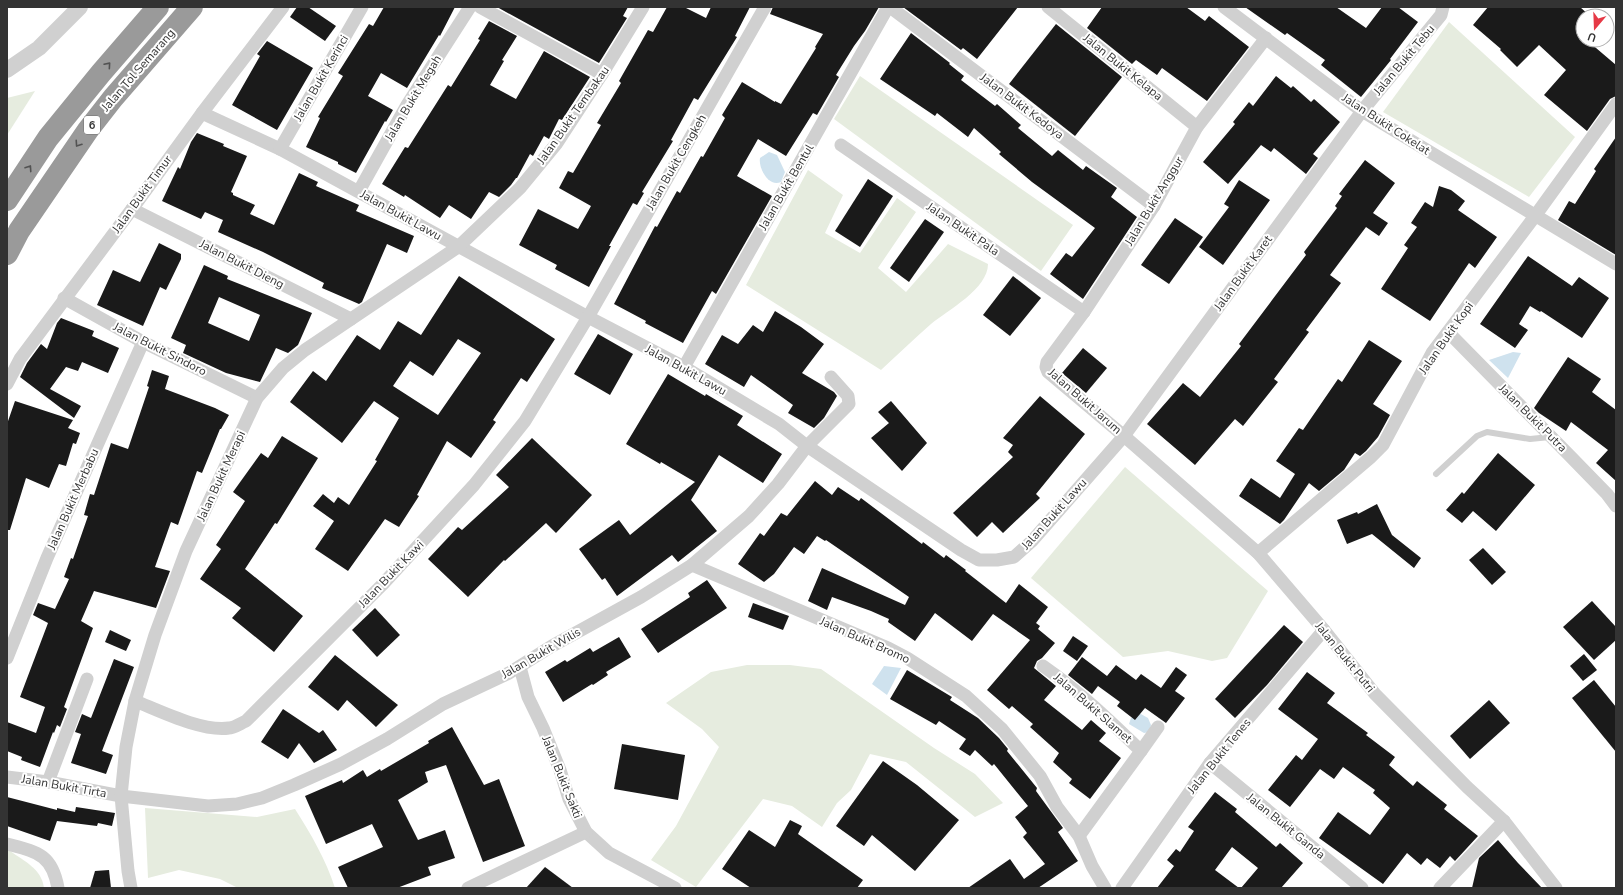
<svg xmlns="http://www.w3.org/2000/svg" width="1623" height="895" viewBox="0 0 1623 895" font-family="'Nunito Sans',sans-serif">
  <style>
    .green { fill: #e6ecdf }
    .water { fill: #cfe2ee }
    .building { fill: #1a1a1a; fill-rule: evenodd }
    .lines { fill: none; stroke-linecap: round; stroke-linejoin: round }
    .service { stroke: #d0d0d0; stroke-width: 6 }
    .minor { stroke: #d0d0d0; stroke-width: 13 }
    .tertiary { stroke: #d0d0d0; stroke-width: 16 }
    .motorway { stroke: #9a9a9a; stroke-width: 22 }
    .oneway { stroke: #525252 }
    .labels { text-anchor: middle; dominant-baseline: central; stroke-width: 4; stroke-linejoin: round; paint-order: stroke }
    .shield { fill: #fff; stroke: #707070; stroke-width: 1 }
    .shield-label { font-size: 11px; font-weight: bold; fill: #333 }
    .street-label { font-size: 12px; fill: #333; stroke: #fff }
  </style>
  <rect width="100%" height="100%" fill="#fff"/>
  <!-- green -->
  <g class="green">
    <path d="M 1449,22 L 1575,137 L 1529,197 L 1383,112 Z"/>
    <path d="M 860,76 L 1073,225 L 1041,271 L 834,119 Z"/>
    <path d="M 35,91 L 7,135 L 7,98 Z"/>
    <path d="M 808,170 L 843,195 L 825,233 L 860,253 L 897,198 L 916,212 L 878,268 L 906,292 L 948,244 L 988,264 C 988,289 948,310 931,324 C 914,339 898,354 881,370 L 746,285 Z"/>
    <path d="M 1125,467 L 1268,591 L 1227,658 L 1212,661 L 1168,651 L 1123,657 L 1031,578 Z"/>
    <path d="M 747,665 L 790,665 L 821,669 L 934,748 L 975,774 L 1003,803 L 975,817 L 906,762 L 870,754 L 851,790 L 837,803 L 822,827 L 792,806 L 763,799 L 696,887 L 651,860 L 676,826 L 719,747 L 702,729 L 666,703 L 711,672 Z"/>
    <path d="M 145,808 L 257,817 L 295,809 C 311,834 326,860 335,888 L 238,888 L 220,879 L 179,870 L 148,878 Z"/>
    <path d="M 7,851 L 10,851 C 24,861 42,869 44,888 L 7,888 Z"/>
  </g>
  <!-- water -->
  <g class="water">
    <path d="M 769,152 L 777,155 L 785,172 L 781,182 C 769,188 758,168 760,158 Z"/>
    <path d="M 1513,352 L 1521,353 L 1508,378 L 1489,360 Z"/>
    <path d="M 884,666 L 901,668 L 887,695 L 872,684 Z"/>
    <path d="M 1139,713 L 1148,718 L 1151,725 L 1149,732 L 1144,733 L 1129,724 L 1131,718 Z"/>
  </g>
  <!-- building -->
  <g class="building">
    <path d="M 297,7 L 308,7 L 336,26 L 325,41 L 290,17 Z"/>
    <path d="M 384,7 L 455,7 L 440,36 L 439,35 L 407,88 L 381,73 L 368,96 L 393,110 L 386,122 L 385,121 L 356,173 L 338,164 L 338,162 L 306,147 L 320,118 L 318,117 L 343,76 L 338,73 L 369,24 L 373,26 Z"/>
    <path d="M 497,7 L 628,7 L 623,16 L 627,18 L 599,63 Z"/>
    <path d="M 667,7 L 684,7 L 706,18 L 711,7 L 750,7 L 735,36 L 737,37 L 698,100 L 694,98 L 671,140 L 673,141 L 642,192 L 644,193 L 637,205 L 633,203 L 609,246 L 611,246 L 589,287 L 555,269 L 557,265 L 519,245 L 538,209 L 578,229 L 591,206 L 559,188 L 568,171 L 573,173 L 601,125 L 597,123 L 621,83 L 619,81 L 648,30 L 653,32 Z"/>
    <path d="M 773,7 L 879,7 L 865,31 L 854,46 L 836,75 L 839,77 L 817,115 L 813,113 L 786,156 L 758,139 L 737,176 L 772,196 L 716,294 L 712,291 L 683,343 L 645,323 L 646,321 L 614,304 L 655,226 L 657,227 L 677,191 L 680,193 L 701,156 L 703,157 L 725,118 L 722,115 L 742,82 L 775,102 L 775,101 L 781,104 L 816,48 L 815,47 L 823,34 L 770,14 Z"/>
    <path d="M 903,7 L 1018,7 L 977,59 L 963,48 L 961,50 Z"/>
    <path d="M 1102,7 L 1186,7 L 1205,21 L 1209,16 L 1249,47 L 1207,101 L 1162,68 L 1157,75 L 1136,60 L 1132,64 L 1087,28 Z"/>
    <path d="M 1245,7 L 1336,7 L 1366,28 L 1382,7 L 1398,7 L 1418,22 L 1390,59 L 1391,60 L 1361,97 L 1321,65 L 1325,60 L 1287,33 L 1285,35 Z"/>
    <path d="M 1488,7 L 1580,7 L 1590,16 L 1583,16 L 1583,40 L 1591,40 L 1589,42 L 1616,65 L 1616,96 L 1610,99 L 1587,131 L 1544,95 L 1566,70 L 1539,45 L 1517,67 L 1500,50 L 1501,49 L 1473,25 Z"/>
    <path d="M 489,21 L 517,36 L 502,60 L 504,61 L 490,85 L 516,99 L 544,51 L 590,77 L 562,120 L 559,119 L 549,139 L 544,136 L 533,156 L 530,154 L 517,178 L 516,178 L 511,185 L 499,197 L 489,192 L 471,219 L 449,205 L 440,218 L 405,195 L 404,197 L 382,184 L 405,147 L 408,148 L 448,85 L 451,87 L 480,40 L 478,39 Z"/>
    <path d="M 1056,24 L 1122,77 L 1075,136 L 1009,84 Z"/>
    <path d="M 911,33 L 950,63 L 949,64 L 964,76 L 961,80 L 995,106 L 997,104 L 1021,125 L 1018,128 L 1052,156 L 1058,150 L 1083,170 L 1086,166 L 1117,188 L 1111,197 L 1137,217 L 1083,299 L 1050,274 L 1066,253 L 1072,257 L 1095,228 L 1032,182 L 999,154 L 1001,152 L 974,128 L 968,137 L 937,113 L 935,116 L 880,79 Z"/>
    <path d="M 267,41 L 313,68 L 277,130 L 232,105 L 260,56 L 257,54 Z"/>
    <path d="M 1276,76 L 1291,88 L 1293,86 L 1311,102 L 1314,99 L 1340,122 L 1313,154 L 1318,158 L 1306,174 L 1274,148 L 1271,152 L 1261,145 L 1228,184 L 1203,162 L 1235,124 L 1233,122 L 1249,102 L 1253,106 Z"/>
    <path d="M 197,133 L 224,144 L 223,146 L 247,156 L 231,192 L 233,193 L 233,195 L 255,205 L 250,214 L 274,225 L 299,173 L 318,182 L 316,186 L 359,205 L 356,211 L 414,236 L 407,253 L 387,244 L 362,302 L 359,304 L 322,288 L 324,283 L 263,252 L 218,232 L 223,220 L 205,212 L 201,219 L 162,201 L 178,167 L 180,169 L 191,142 Z"/>
    <path d="M 1616,137 L 1616,255 L 1558,220 L 1569,201 L 1575,204 L 1596,171 L 1594,169 Z"/>
    <path d="M 1365,160 L 1395,183 L 1373,213 L 1388,223 L 1379,236 L 1366,227 L 1330,275 L 1341,283 L 1306,330 L 1309,332 L 1274,379 L 1278,382 L 1243,426 L 1235,419 L 1195,465 L 1147,424 L 1183,383 L 1200,397 L 1241,346 L 1239,344 L 1306,255 L 1304,252 L 1337,208 L 1335,206 L 1342,196 L 1339,194 Z"/>
    <path d="M 868,179 L 893,196 L 860,247 L 835,231 Z"/>
    <path d="M 1239,180 L 1270,200 L 1223,265 L 1199,247 L 1229,207 L 1224,204 Z"/>
    <path d="M 1439,186 L 1451,190 L 1465,201 L 1458,210 L 1497,237 L 1475,268 L 1469,263 L 1430,321 L 1381,289 L 1408,248 L 1404,245 L 1417,227 L 1411,223 L 1425,202 L 1433,207 Z"/>
    <path d="M 1175,218 L 1203,237 L 1169,284 L 1141,265 Z"/>
    <path d="M 925,219 L 944,232 L 909,282 L 890,268 Z"/>
    <path d="M 159,243 L 181,254 L 181,259 L 166,290 L 160,287 L 143,326 L 97,305 L 113,270 L 140,282 Z"/>
    <path d="M 1528,256 L 1572,286 L 1579,277 L 1609,298 L 1582,338 L 1541,311 L 1540,312 L 1530,306 L 1519,324 L 1528,330 L 1515,348 L 1480,324 Z"/>
    <path d="M 204,265 L 228,276 L 227,279 L 312,313 L 298,345 L 288,353 L 276,348 L 260,382 L 226,373 L 183,353 L 186,345 L 171,338 ZM 219,297 L 260,315 L 249,341 L 208,323 Z"/>
    <path d="M 459,276 L 555,339 L 527,382 L 521,378 L 493,420 L 496,422 L 471,458 L 447,441 L 417,495 L 419,496 L 399,527 L 385,519 L 348,571 L 315,549 L 334,521 L 313,506 L 323,494 L 334,503 L 338,497 L 349,505 L 377,461 L 375,460 L 399,418 L 374,401 L 342,443 L 290,402 L 313,371 L 326,381 L 357,335 L 380,350 L 398,321 L 421,335 ZM 458,339 L 481,353 L 438,415 L 393,386 L 410,361 L 433,376 Z"/>
    <path d="M 1013,276 L 1041,298 L 1010,336 L 983,315 Z"/>
    <path d="M 775,311 L 801,327 L 824,344 L 802,373 L 834,392 L 837,396 L 824,418 L 814,428 L 788,413 L 793,405 L 751,375 L 744,387 L 705,364 L 722,335 L 738,344 L 753,325 L 763,332 Z"/>
    <path d="M 61,318 L 94,331 L 92,336 L 119,348 L 108,373 L 82,362 L 78,371 L 66,367 L 50,389 L 81,406 L 74,418 L 20,377 L 27,363 L 41,344 L 47,349 L 57,323 Z"/>
    <path d="M 598,334 L 633,354 L 610,395 L 574,374 Z"/>
    <path d="M 1369,340 L 1402,361 L 1373,404 L 1390,415 L 1378,437 L 1366,451 L 1360,456 L 1355,453 L 1344,470 L 1319,491 L 1309,483 L 1284,520 L 1280,524 L 1239,496 L 1251,478 L 1280,498 L 1295,474 L 1276,461 L 1299,428 L 1303,430 L 1338,379 L 1342,382 Z"/>
    <path d="M 1083,348 L 1107,368 L 1086,393 L 1062,373 Z"/>
    <path d="M 1568,357 L 1601,379 L 1592,392 L 1616,410 L 1616,481 L 1596,463 L 1608,450 L 1571,422 L 1566,431 L 1539,413 L 1534,408 Z"/>
    <path d="M 152,370 L 169,376 L 165,389 L 215,408 L 229,415 L 221,429 L 220,429 L 202,473 L 197,471 L 178,525 L 171,522 L 155,567 L 170,571 L 156,608 L 94,591 L 81,621 L 93,628 L 64,707 L 67,709 L 60,727 L 57,725 L 54,733 L 53,732 L 40,767 L 21,760 L 22,757 L 7,751 L 7,722 L 36,733 L 45,707 L 20,697 L 48,623 L 33,615 L 38,603 L 55,609 L 69,579 L 64,577 L 71,558 L 73,559 L 88,516 L 84,515 L 90,494 L 94,495 L 111,443 L 128,449 L 149,387 L 147,386 Z"/>
    <path d="M 668,374 L 705,396 L 706,394 L 743,416 L 737,425 L 782,454 L 763,483 L 719,455 L 691,500 L 717,531 L 678,562 L 672,555 L 617,596 L 605,578 L 602,580 L 579,549 L 619,520 L 630,535 L 695,482 L 661,462 L 660,464 L 626,444 Z"/>
    <path d="M 1040,396 L 1085,434 L 1036,494 L 1040,498 L 1003,533 L 992,522 L 977,537 L 953,513 L 1013,457 L 1008,452 L 1013,445 L 1003,438 Z"/>
    <path d="M 15,401 L 73,420 L 68,428 L 80,433 L 76,444 L 73,443 L 66,466 L 59,464 L 49,488 L 26,478 L 10,530 L 7,530 L 7,424 Z"/>
    <path d="M 891,401 L 927,443 L 902,471 L 871,438 L 889,423 L 878,412 Z"/>
    <path d="M 282,436 L 318,458 L 277,524 L 275,523 L 245,569 L 303,616 L 274,652 L 232,618 L 241,608 L 200,579 L 221,549 L 216,545 L 245,501 L 233,492 L 261,453 L 268,458 Z"/>
    <path d="M 532,438 L 592,495 L 556,533 L 546,523 L 505,561 L 504,560 L 468,597 L 428,559 L 458,527 L 462,530 L 509,487 L 496,475 Z"/>
    <path d="M 1498,453 L 1535,485 L 1496,531 L 1473,511 L 1462,523 L 1446,510 L 1462,492 L 1464,494 Z"/>
    <path d="M 815,481 L 832,495 L 838,487 L 859,501 L 861,498 L 922,544 L 923,542 L 944,558 L 946,555 L 966,570 L 965,571 L 1006,603 L 1019,584 L 1048,607 L 1036,623 L 1040,626 L 1038,629 L 1055,643 L 1042,658 L 1037,661 L 1034,668 L 1056,686 L 1044,700 L 1082,730 L 1091,720 L 1106,733 L 1099,741 L 1121,758 L 1090,799 L 1069,783 L 1072,779 L 1053,762 L 1059,753 L 1030,727 L 1033,724 L 1012,706 L 1009,709 L 987,690 L 1030,640 L 993,614 L 972,641 L 935,613 L 915,641 L 888,622 L 889,619 L 871,611 L 832,597 L 827,610 L 808,601 L 822,568 L 905,605 L 909,597 L 826,540 L 825,541 L 817,536 L 804,554 L 794,547 L 774,574 L 764,582 L 738,564 L 760,533 L 764,536 L 781,513 L 787,516 Z"/>
    <path d="M 1377,504 L 1392,535 L 1421,558 L 1414,568 L 1372,534 L 1347,544 L 1337,520 L 1357,512 L 1358,514 Z"/>
    <path d="M 1483,548 L 1506,572 L 1492,585 L 1469,560 Z"/>
    <path d="M 707,580 L 727,608 L 658,653 L 641,629 L 690,597 L 688,593 Z"/>
    <path d="M 1592,601 L 1616,627 L 1616,640 L 1594,660 L 1563,627 Z"/>
    <path d="M 753,603 L 789,616 L 783,630 L 748,617 Z"/>
    <path d="M 375,608 L 400,635 L 377,657 L 352,630 Z"/>
    <path d="M 1284,625 L 1303,642 L 1267,685 L 1235,718 L 1215,699 Z"/>
    <path d="M 110,630 L 131,640 L 126,651 L 105,642 Z"/>
    <path d="M 1073,636 L 1088,646 L 1077,661 L 1063,651 Z"/>
    <path d="M 619,637 L 631,657 L 606,672 L 608,675 L 593,685 L 592,684 L 563,702 L 545,672 L 565,660 L 567,662 L 590,648 L 593,652 Z"/>
    <path d="M 1584,654 L 1597,670 L 1583,681 L 1570,666 Z"/>
    <path d="M 335,655 L 398,705 L 376,727 L 347,700 L 338,711 L 308,687 Z"/>
    <path d="M 1082,657 L 1107,676 L 1116,665 L 1136,680 L 1141,674 L 1161,688 L 1176,667 L 1187,675 L 1175,691 L 1185,698 L 1166,723 L 1145,708 L 1135,720 L 1117,706 L 1120,702 L 1098,686 L 1092,694 L 1068,675 Z"/>
    <path d="M 114,659 L 134,667 L 102,751 L 113,755 L 106,774 L 71,763 L 81,734 L 75,732 L 82,714 L 91,718 Z"/>
    <path d="M 907,670 L 952,697 L 950,700 L 978,718 L 999,738 L 1008,749 L 1007,751 L 1037,788 L 1036,791 L 1063,828 L 1058,832 L 1078,861 L 1038,888 L 968,888 L 1010,859 L 1024,879 L 1045,864 L 1023,837 L 1027,833 L 1015,817 L 1028,806 L 994,764 L 992,766 L 975,750 L 970,756 L 959,749 L 966,739 L 939,721 L 936,725 L 890,699 Z"/>
    <path d="M 1307,672 L 1335,693 L 1327,703 L 1368,733 L 1366,735 L 1395,757 L 1389,765 L 1413,786 L 1417,781 L 1447,805 L 1444,809 L 1478,836 L 1455,861 L 1450,856 L 1440,868 L 1427,858 L 1421,865 L 1407,853 L 1383,884 L 1319,838 L 1338,812 L 1370,835 L 1390,808 L 1373,793 L 1375,790 L 1343,767 L 1334,779 L 1320,769 L 1290,807 L 1268,790 L 1296,755 L 1302,760 L 1318,739 L 1278,709 Z"/>
    <path d="M 1594,680 L 1616,707 L 1616,752 L 1572,698 Z"/>
    <path d="M 1489,700 L 1510,723 L 1470,759 L 1450,736 Z"/>
    <path d="M 283,709 L 319,733 L 323,730 L 337,750 L 314,763 L 299,743 L 288,759 L 261,742 Z"/>
    <path d="M 452,727 L 484,785 L 499,779 L 525,846 L 483,862 L 446,765 L 425,772 L 428,782 L 398,800 L 418,840 L 445,830 L 455,858 L 428,867 L 431,875 L 397,888 L 348,888 L 338,867 L 383,847 L 372,824 L 326,844 L 305,796 L 342,780 L 343,783 L 363,770 L 367,777 L 380,769 L 381,771 L 429,743 L 428,741 Z"/>
    <path d="M 622,744 L 685,755 L 678,800 L 614,789 Z"/>
    <path d="M 883,761 L 917,785 L 959,820 L 915,871 L 872,835 L 864,846 L 836,826 Z"/>
    <path d="M 1215,792 L 1237,809 L 1235,812 L 1276,847 L 1280,843 L 1303,863 L 1281,888 L 1241,888 L 1258,868 L 1232,847 L 1215,870 L 1239,888 L 1157,888 L 1174,866 L 1167,860 L 1176,849 L 1180,852 L 1194,831 L 1188,827 Z"/>
    <path d="M 7,797 L 57,810 L 57,808 L 75,812 L 76,807 L 115,813 L 112,826 L 98,823 L 97,826 L 57,821 L 50,841 L 7,826 Z"/>
    <path d="M 790,820 L 802,826 L 798,834 L 863,880 L 857,888 L 751,888 L 722,869 L 749,830 L 775,847 Z"/>
    <path d="M 1498,840 L 1518,863 L 1542,888 L 1472,888 L 1479,858 Z"/>
    <path d="M 545,867 L 573,888 L 526,888 Z"/>
    <path d="M 109,870 L 111,888 L 90,888 L 95,871 Z"/>
  </g>
  <g class="lines">
    <!-- service -->
    <path class="service" d="M 1436,474 L 1477,436 L 1487,432 L 1530,439 L 1550,437"/>
    <!-- minor -->
    <g class="minor">
      <path d="M 480,7 L 602,74"/>
      <path d="M 890,7 L 1154,206"/>
      <path d="M 1048,7 L 1197,127"/>
      <path d="M 1224,7 L 1362,111 L 1616,264"/>
      <path d="M 1266,38 L 1197,127 L 1154,206 L 1084,312 L 1047,362 L 1046,367 L 1048,372 L 1124,436 L 1258,553 L 1324,630 L 1375,694 L 1467,787 L 1504,821 L 1556,888"/>
      <path d="M 202,113 L 280,149 L 588,317 L 684,367 L 779,424 L 807,446 L 961,550 L 979,560 L 997,560 L 1014,557 L 1032,541 L 1124,436 L 1362,111 L 1441,15 L 1443,7"/>
      <path d="M 841,145 L 1084,312"/>
      <path d="M 280,149 L 362,7"/>
      <path d="M 359,191 L 407,105 L 470,7"/>
      <path d="M 132,209 L 351,319"/>
      <path d="M 64,298 L 143,342 L 257,398"/>
      <path d="M 1448,332 L 1570,456 L 1607,494 L 1616,506"/>
      <path d="M 684,367 L 888,7"/>
      <path d="M 7,384 L 20,359 L 135,205 L 202,113 L 283,7"/>
      <path d="M 1258,553 L 1371,457 L 1383,445 L 1432,353 L 1535,216 L 1616,104"/>
      <path d="M 692,565 L 888,648 L 907,658 L 966,696 L 1002,729 L 1040,776 L 1057,807 L 1079,836 L 1092,866 L 1105,888"/>
      <path d="M 7,658 L 47,558 L 143,342"/>
      <path d="M 1043,666 C 1079,691 1110,721 1141,751 L 1079,836"/>
      <path d="M 520,667 L 528,697 L 543,728 L 560,770 L 569,799 L 586,832 L 609,853 L 675,888"/>
      <path d="M 135,701 C 160,711 202,732 229,728 C 234,728 241,723 246,721 L 382,585 L 474,485 L 525,421 L 588,317 L 765,7"/>
      <path d="M 1141,751 L 1158,727"/>
      <path d="M 1210,763 L 1362,888"/>
      <path d="M 7,777 L 48,782 L 121,796 L 208,806 L 237,804 L 262,798 L 294,785 L 341,764 L 387,739 L 443,704 L 509,673 L 552,646 L 641,597 L 692,565 L 749,516 L 778,484 L 807,446 L 849,404 L 848,396 L 831,377"/>
      <path d="M 48,782 L 87,679"/>
      <path d="M 7,844 C 37,852 52,854 58,888"/>
      <path d="M 131,888 L 128,871 L 121,796 L 126,747 L 135,701 L 155,635 L 186,551 L 257,398 L 283,368 L 305,350 L 458,247 L 520,188 L 557,143 L 602,74 L 643,7"/>
      <path d="M 468,888 L 586,832"/>
      <path d="M 1122,888 L 1210,763 L 1324,630"/>
      <path d="M 1440,888 L 1504,821"/>
    </g>
    <!-- tertiary -->
    <path class="tertiary" d="M 7,70 L 39,48 L 80,7"/>
    <!-- motorway -->
    <g class="motorway">
      <path d="M 7,200 L 48,138 L 101,73 L 158,7"/>
      <path d="M 7,254 L 19,231 L 88,130 L 113,98 L 192,7"/>
    </g>
  </g>
  <!-- one-way arrows -->
  <defs><path id="oneway-chevron" d="M-2-3.5L2.5 0L-2 3.5" fill="none" stroke-width="1.6" stroke-linecap="round" stroke-linejoin="round"/></defs>
  <g class="oneway">
    <use href="#oneway-chevron" transform="translate(108 65) rotate(-49)"/>
    <use href="#oneway-chevron" transform="translate(78 144) rotate(124)"/>
    <use href="#oneway-chevron" transform="translate(29 168) rotate(-56)"/>
  </g>
  <g class="labels">
    <!-- shield labels -->
    <rect class="shield" x="84" y="116" width="16" height="18" rx="3"/>
    <g class="shield-label">
      <text x="92" y="125">6</text>
    </g>
    <!-- street labels -->
    <g class="street-label">
      <text transform="translate(1404 60) rotate(-50)">Jalan Bukit Tebu</text>
      <text transform="translate(1123 67) rotate(39)">Jalan Bukit Kelapa</text>
      <text transform="translate(138 70) rotate(-49)">Jalan Tol Semarang</text>
      <text transform="translate(321 78) rotate(-60)">Jalan Bukit Kerinci</text>
      <text transform="translate(413 98) rotate(-59)">Jalan Bukit Megah</text>
      <text transform="translate(1022 106) rotate(37)">Jalan Bukit Kedoya</text>
      <text transform="translate(573 115) rotate(-55)">Jalan Bukit Tembakau</text>
      <text transform="translate(1386 124) rotate(33)">Jalan Bukit Cokelat</text>
      <text transform="translate(676 162) rotate(-60)">Jalan Bukit Cengkeh</text>
      <text transform="translate(786 187) rotate(-60)">Jalan Bukit Bentul</text>
      <text transform="translate(142 194) rotate(-54)">Jalan Bukit Timur</text>
      <text transform="translate(1154 201) rotate(-59)">Jalan Bukit Anggur</text>
      <text transform="translate(401 215) rotate(29)">Jalan Bukit Lawu</text>
      <text transform="translate(963 229) rotate(34)">Jalan Bukit Pala</text>
      <text transform="translate(242 264) rotate(27)">Jalan Bukit Dieng</text>
      <text transform="translate(1243 273) rotate(-54)">Jalan Bukit Karet</text>
      <text transform="translate(1446 338) rotate(-55)">Jalan Bukit Kopi</text>
      <text transform="translate(160 349) rotate(27)">Jalan Bukit Sindoro</text>
      <text transform="translate(686 370) rotate(29)">Jalan Bukit Lawu</text>
      <text transform="translate(1085 401) rotate(41)">Jalan Bukit Jarum</text>
      <text transform="translate(1533 418) rotate(45)">Jalan Bukit Putra</text>
      <text transform="translate(221 476) rotate(-65)">Jalan Bukit Merapi</text>
      <text transform="translate(73 499) rotate(-66)">Jalan Bukit Merbabu</text>
      <text transform="translate(1054 514) rotate(-48)">Jalan Bukit Lawu</text>
      <text transform="translate(391 574) rotate(-46)">Jalan Bukit Kawi</text>
      <text transform="translate(865 640) rotate(24)">Jalan Bukit Bromo</text>
      <text transform="translate(541 653) rotate(-30)">Jalan Bukit Wilis</text>
      <text transform="translate(1345 657) rotate(51)">Jalan Bukit Putri</text>
      <text transform="translate(1093 708) rotate(41)">Jalan Bukit Slamet</text>
      <text transform="translate(1219 756) rotate(-51)">Jalan Bukit Tenes</text>
      <text transform="translate(562 777) rotate(68)">Jalan Bukit Sakti</text>
      <text transform="translate(64 786) rotate(10)">Jalan Bukit Tirta</text>
      <text transform="translate(1286 826) rotate(39)">Jalan Bukit Ganda</text>
    </g>
  </g>
  <!-- border -->
  <rect width="1623" height="895" fill="none" stroke="#333333" stroke-width="16"/>
  <!-- north arrow -->
  <g transform="translate(1595 28) rotate(199)"><circle r="19" fill="#ffffff" stroke="#adadad"/>
  <path d="M0-3L7 15L0 10L-7 15Z" fill="#e63946"/>
  <text y="-6" font-size="11" font-weight="bold" text-anchor="middle" fill="#333333">U</text>
  </g>
</svg>
